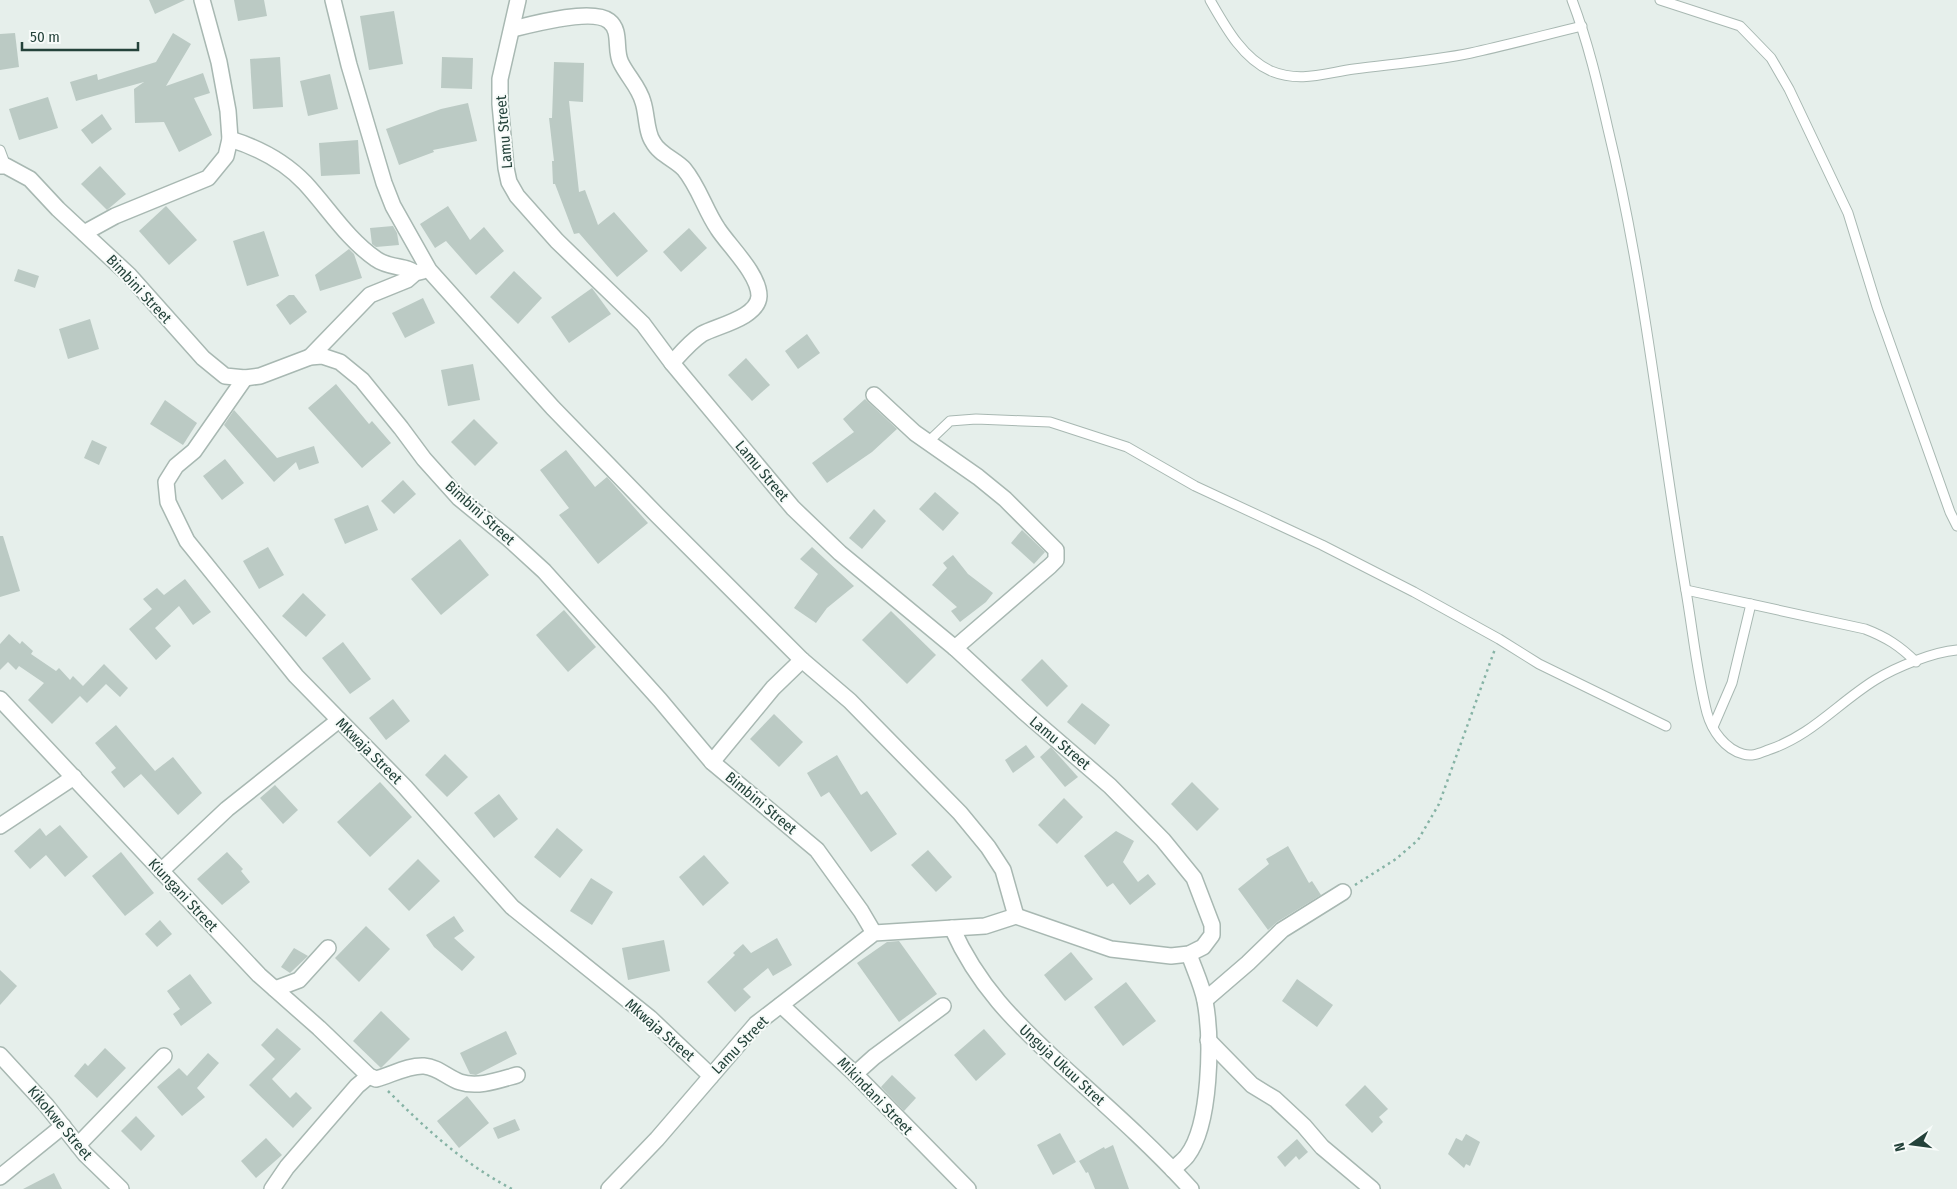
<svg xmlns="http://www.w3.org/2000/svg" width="1957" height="1189" viewBox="0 0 1957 1189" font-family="'Fira Sans Condensed',sans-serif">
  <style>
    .building { fill: #bbcac4 }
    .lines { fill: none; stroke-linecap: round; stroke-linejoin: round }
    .service-casing { stroke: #a8b8b2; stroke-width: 11 }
    .minor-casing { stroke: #a8b8b2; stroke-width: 18 }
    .path { stroke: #86b3a5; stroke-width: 2.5; stroke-dasharray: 2.5 4; stroke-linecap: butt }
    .service { stroke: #fff; stroke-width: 9 }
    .minor { stroke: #fff; stroke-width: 15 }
    .labels { text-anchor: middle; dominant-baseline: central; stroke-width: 4; stroke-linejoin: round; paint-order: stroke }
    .street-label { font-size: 15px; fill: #24423a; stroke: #f7fbf9 }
  </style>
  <rect width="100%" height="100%" fill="#e6efeb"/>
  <!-- building -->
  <g class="building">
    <path d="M 149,0 L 185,0 L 155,14 Z"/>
    <path d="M 234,0 L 264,0 L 267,16 L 238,21 Z"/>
    <path d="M 394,11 L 403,64 L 369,70 L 360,16 Z"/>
    <path d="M 15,33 L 19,67 L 0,70 L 0,34 Z"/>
    <path d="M 173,33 L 191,44 L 166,86 L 203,73 L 210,93 L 194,98 L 212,135 L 179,152 L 164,122 L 135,123 L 134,89 L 144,82 L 76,101 L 70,82 L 97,74 L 98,80 L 156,62 Z"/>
    <path d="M 280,57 L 283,107 L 253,109 L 250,59 Z"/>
    <path d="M 442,57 L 473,58 L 472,89 L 441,88 Z"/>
    <path d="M 554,62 L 584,63 L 583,102 L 569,101 L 579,192 L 585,190 L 598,225 L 614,212 L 648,251 L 617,277 L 579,233 L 574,234 L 555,184 L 553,184 L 552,161 L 554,161 L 549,118 L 552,118 Z"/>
    <path d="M 330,74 L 338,109 L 308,116 L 300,81 Z"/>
    <path d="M 48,97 L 58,128 L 19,140 L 9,109 Z"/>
    <path d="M 468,103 L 477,141 L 433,150 L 434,152 L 399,165 L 386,129 L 441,109 Z"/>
    <path d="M 102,114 L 112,129 L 92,144 L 81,130 Z"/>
    <path d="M 358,140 L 360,174 L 321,176 L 319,143 Z"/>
    <path d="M 100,166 L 126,194 L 107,210 L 81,184 Z"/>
    <path d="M 166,206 L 197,240 L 169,265 L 139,231 Z"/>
    <path d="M 448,206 L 470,240 L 484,227 L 504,251 L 476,275 L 446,241 L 435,248 L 420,224 Z"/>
    <path d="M 393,226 L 397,233 L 399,245 L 376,247 L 372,244 L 370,228 Z"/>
    <path d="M 689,228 L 707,248 L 681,272 L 663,252 Z"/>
    <path d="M 264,231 L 279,276 L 247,286 L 233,241 Z"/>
    <path d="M 349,249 L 354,254 L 362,278 L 320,291 L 315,275 Z"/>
    <path d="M 18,269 L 39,276 L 35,288 L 14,281 Z"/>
    <path d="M 514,271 L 542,298 L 518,324 L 490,297 Z"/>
    <path d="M 592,288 L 611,314 L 569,343 L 551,317 Z"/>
    <path d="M 289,295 L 294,295 L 307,312 L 290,325 L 276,305 Z"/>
    <path d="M 423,298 L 435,323 L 405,338 L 392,313 Z"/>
    <path d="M 90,319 L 99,349 L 68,359 L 59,329 Z"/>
    <path d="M 807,334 L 820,353 L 798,369 L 785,351 Z"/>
    <path d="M 746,358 L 770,385 L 752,401 L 728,375 Z"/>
    <path d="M 473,364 L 480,400 L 448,406 L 441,370 Z"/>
    <path d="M 336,384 L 369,424 L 372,421 L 391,443 L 362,468 L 308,408 Z"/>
    <path d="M 865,399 L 897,429 L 872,452 L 827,483 L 812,463 L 854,432 L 843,419 Z"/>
    <path d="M 165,400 L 197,423 L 183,445 L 150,424 Z"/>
    <path d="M 234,410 L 277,458 L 314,446 L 319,463 L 299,470 L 296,462 L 274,482 L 224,425 Z"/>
    <path d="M 474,419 L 498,443 L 475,466 L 451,442 Z"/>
    <path d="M 92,440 L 107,447 L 99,465 L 84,458 Z"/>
    <path d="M 566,450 L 595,487 L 607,477 L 648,523 L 598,564 L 559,515 L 569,508 L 540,470 Z"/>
    <path d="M 225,459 L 244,483 L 222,500 L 203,476 Z"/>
    <path d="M 403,480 L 416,494 L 394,514 L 381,501 Z"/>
    <path d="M 935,492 L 959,513 L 943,531 L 919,509 Z"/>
    <path d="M 368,505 L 378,530 L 345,544 L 334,519 Z"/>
    <path d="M 874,509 L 886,521 L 862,549 L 849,538 Z"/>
    <path d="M 1022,530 L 1045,552 L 1034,564 L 1011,543 Z"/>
    <path d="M 0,536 L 3,536 L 20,591 L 0,597 Z"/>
    <path d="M 460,539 L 489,575 L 441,615 L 411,579 Z"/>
    <path d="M 268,547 L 284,575 L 259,589 L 243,561 Z"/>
    <path d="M 812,547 L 854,586 L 827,608 L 816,623 L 794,608 L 818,574 L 800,559 Z"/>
    <path d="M 953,555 L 968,574 L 993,593 L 986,602 L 960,622 L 951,611 L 957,607 L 932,585 L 947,568 L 943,563 Z"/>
    <path d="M 185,579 L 211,612 L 193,625 L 179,606 L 155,628 L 171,646 L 156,660 L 129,629 L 152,609 L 143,599 L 157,588 L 164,595 Z"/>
    <path d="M 303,593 L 326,615 L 306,637 L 282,616 Z"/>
    <path d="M 564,610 L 596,647 L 568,672 L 536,635 Z"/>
    <path d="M 891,611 L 936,655 L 907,684 L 862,640 Z"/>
    <path d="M 9,634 L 20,644 L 22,641 L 33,651 L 31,654 L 56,671 L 59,668 L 70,680 L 73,676 L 83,686 L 104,664 L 128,688 L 120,697 L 106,684 L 87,703 L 80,696 L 52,724 L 28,700 L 44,683 L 19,666 L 16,670 L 8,662 L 0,670 L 0,644 Z"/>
    <path d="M 343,642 L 371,679 L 350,694 L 322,658 Z"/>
    <path d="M 1042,659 L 1068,686 L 1047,707 L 1021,680 Z"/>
    <path d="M 393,699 L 410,721 L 386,740 L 369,718 Z"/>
    <path d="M 1082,703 L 1110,725 L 1095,745 L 1067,722 Z"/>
    <path d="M 774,714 L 803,742 L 779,767 L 750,739 Z"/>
    <path d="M 116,725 L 155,771 L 173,757 L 202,793 L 178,815 L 141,774 L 124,788 L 111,772 L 116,768 L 95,743 Z"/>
    <path d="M 1026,745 L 1035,757 L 1013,773 L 1005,760 Z"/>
    <path d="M 1051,747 L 1078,777 L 1065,787 L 1040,757 Z"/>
    <path d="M 445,754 L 468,777 L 447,797 L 425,775 Z"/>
    <path d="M 837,755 L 861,795 L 867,791 L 897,834 L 871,852 L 829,792 L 821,797 L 807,773 Z"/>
    <path d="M 380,782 L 412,817 L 370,857 L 337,822 Z"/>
    <path d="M 1192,782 L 1219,809 L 1197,831 L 1171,804 Z"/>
    <path d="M 275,785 L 298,810 L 283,824 L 260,798 Z"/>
    <path d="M 499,794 L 518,819 L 494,838 L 474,813 Z"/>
    <path d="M 1064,798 L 1083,817 L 1057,844 L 1038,825 Z"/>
    <path d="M 60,825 L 88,857 L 65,877 L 46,855 L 30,869 L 14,851 L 40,828 L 46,836 Z"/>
    <path d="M 557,828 L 583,850 L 560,878 L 534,857 Z"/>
    <path d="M 1116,831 L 1134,841 L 1123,862 L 1138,882 L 1148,874 L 1156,884 L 1130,905 L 1113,883 L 1107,887 L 1084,856 Z"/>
    <path d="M 1288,846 L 1309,883 L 1312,881 L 1321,895 L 1277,922 L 1268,930 L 1238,889 L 1269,864 L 1266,859 Z"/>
    <path d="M 928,850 L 952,877 L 936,892 L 911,865 Z"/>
    <path d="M 121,852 L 154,893 L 125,916 L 92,876 Z"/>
    <path d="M 227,852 L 243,869 L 241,871 L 250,882 L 222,905 L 197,879 Z"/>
    <path d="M 704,855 L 729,883 L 703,906 L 679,877 Z"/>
    <path d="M 418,859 L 440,881 L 409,911 L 388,889 Z"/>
    <path d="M 591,878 L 613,892 L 592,925 L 570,911 Z"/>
    <path d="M 454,916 L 464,931 L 454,938 L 475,957 L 462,971 L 434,947 L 426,935 Z"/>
    <path d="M 160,920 L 172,934 L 157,947 L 145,934 Z"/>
    <path d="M 366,926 L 390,949 L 359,982 L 335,958 Z"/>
    <path d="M 777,938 L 792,965 L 773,976 L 768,968 L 743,989 L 751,997 L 735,1012 L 707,982 L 735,955 L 733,953 L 743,944 L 751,953 Z"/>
    <path d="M 664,940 L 670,971 L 628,980 L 622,948 Z"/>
    <path d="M 899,941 L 937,994 L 899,1022 L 857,963 L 887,942 Z"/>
    <path d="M 294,948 L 308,956 L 290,973 L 281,967 Z"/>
    <path d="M 1071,952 L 1093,979 L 1065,1001 L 1044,975 Z"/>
    <path d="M 0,970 L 17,986 L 0,1005 Z"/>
    <path d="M 190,974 L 212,1003 L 181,1026 L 173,1014 L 180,1009 L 167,991 Z"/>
    <path d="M 1297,979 L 1333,1005 L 1317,1027 L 1282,1001 Z"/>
    <path d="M 1126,982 L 1156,1021 L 1123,1046 L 1094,1007 Z"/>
    <path d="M 381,1011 L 410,1039 L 381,1068 L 353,1041 Z"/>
    <path d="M 277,1028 L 301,1049 L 272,1079 L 290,1098 L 296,1092 L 312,1108 L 293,1128 L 249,1085 L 275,1059 L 261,1045 Z"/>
    <path d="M 984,1029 L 1006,1054 L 976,1081 L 954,1055 Z"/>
    <path d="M 506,1031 L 517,1054 L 476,1075 L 470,1074 L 460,1053 Z"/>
    <path d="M 105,1048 L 126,1068 L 97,1098 L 74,1076 L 85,1063 L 88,1066 Z"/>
    <path d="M 208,1053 L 219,1063 L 197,1088 L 205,1097 L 182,1116 L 157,1087 L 179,1068 L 187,1076 Z"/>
    <path d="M 892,1075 L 916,1098 L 904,1111 L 881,1087 Z"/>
    <path d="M 1365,1085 L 1388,1109 L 1379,1117 L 1383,1122 L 1372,1133 L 1345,1105 Z"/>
    <path d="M 467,1096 L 489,1123 L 459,1148 L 437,1121 Z"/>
    <path d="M 136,1116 L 155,1136 L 141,1151 L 121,1131 Z"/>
    <path d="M 515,1119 L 520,1130 L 498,1139 L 493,1128 Z"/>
    <path d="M 1060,1133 L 1076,1162 L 1053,1175 L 1037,1145 Z"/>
    <path d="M 1466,1134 L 1480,1142 L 1470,1166 L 1466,1164 L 1464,1168 L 1448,1154 L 1456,1138 L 1462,1141 Z"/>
    <path d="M 266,1138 L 282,1155 L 256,1178 L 241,1161 Z"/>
    <path d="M 1297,1139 L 1308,1152 L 1299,1160 L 1296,1156 L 1285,1167 L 1277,1157 Z"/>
    <path d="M 1113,1145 L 1129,1189 L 1095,1189 L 1088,1172 L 1086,1173 L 1079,1161 L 1104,1147 L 1105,1149 Z"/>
    <path d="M 54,1173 L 62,1189 L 23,1189 Z"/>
  </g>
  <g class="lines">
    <defs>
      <g id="service">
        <path d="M 1210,0 C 1225,26 1242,58 1271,71 C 1300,83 1325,73 1354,69 C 1393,64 1432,61 1471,53 C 1508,45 1545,35 1582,26"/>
        <path d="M 1572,0 C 1588,42 1598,85 1608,129 C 1645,281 1660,437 1686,591 C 1693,632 1697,674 1707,713 C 1712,731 1725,749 1743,754 C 1752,757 1760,753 1768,750 C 1811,736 1838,703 1875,680 C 1896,667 1933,652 1957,650"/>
        <path d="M 1660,0 L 1740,26 L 1771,58 L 1789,89 L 1848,213 L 1877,307 L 1950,512 L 1957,526"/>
        <path d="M 0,150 L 6,166"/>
        <path d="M 928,442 L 950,421 L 976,419 L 1050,422 L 1127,447 L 1195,486 L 1322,545 L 1414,592 L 1499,639 L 1539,664 L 1666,726"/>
        <path d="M 1686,590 L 1865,629 C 1886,637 1900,646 1916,662"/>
        <path d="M 1713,727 L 1732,683 L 1751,604"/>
      </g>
      <g id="minor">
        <path d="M 333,0 L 349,65 L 384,183 L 393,206 L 429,270 L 553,408 L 657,515 L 802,660 L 850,701 L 960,813 L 988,847 L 1003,870 L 1016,916"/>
        <path d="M 518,0 L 500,79 L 500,104 L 506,168 L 509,182 L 517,196 L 557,241 L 643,324 L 672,363 L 793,508 L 840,553 L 955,648 L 1023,711 L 1110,786 L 1163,840 L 1194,878 L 1212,925 L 1212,935 L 1203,947 L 1189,954 L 1171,956 L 1111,949 L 1016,916 L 985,926 L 874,933 L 756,1024 L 657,1139 L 609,1189"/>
        <path d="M 513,29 C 533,24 592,8 609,21 C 622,31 614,50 621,63 C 628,77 639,87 643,102 C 647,114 646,132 653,142 C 659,154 676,160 684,169 C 699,187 705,210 718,229 C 729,246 759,274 759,296 C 758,318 716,326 702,334 C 690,342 681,353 672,363"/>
        <path d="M 230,139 C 259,148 284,161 305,183 C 329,209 347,239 376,259 C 388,268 408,266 415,273"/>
        <path d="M 0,166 L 6,166 L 30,179 L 58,209 L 129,275 L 203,358 L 225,376 L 245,378 L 260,376 L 310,357 L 322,356 L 340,362 L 362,380 L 401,428 L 424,459 L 459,498 L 509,539 L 544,571 L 660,700 L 712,762 L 817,850 L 861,911 L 874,933"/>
        <path d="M 84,233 L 115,216 L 208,178 L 226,156 L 230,139 L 228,111 L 219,62 L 202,0"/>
        <path d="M 310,357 L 370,295 L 407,280 L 415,273 L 423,271"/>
        <path d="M 245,378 L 194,451 L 176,466 L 166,482 L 168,502 L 187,541 L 296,676 L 405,787 L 512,907 L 650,1018 L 711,1076"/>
        <path d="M 874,395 L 915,433 L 978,477 L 1005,499 L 1056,550 L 1056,560 L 1050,566 L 955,648"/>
        <path d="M 0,699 L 259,975 L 319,1028 L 369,1076 L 376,1079 C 391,1075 409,1065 424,1066 C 438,1067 448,1078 460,1082 C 478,1088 499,1080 517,1075"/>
        <path d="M 712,762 L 773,688 L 802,660"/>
        <path d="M 0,826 L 74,777"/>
        <path d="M 161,871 L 227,809 L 339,720"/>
        <path d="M 952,928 C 978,986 1014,1021 1059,1063 C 1104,1104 1150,1144 1191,1189"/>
        <path d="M 275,989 L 299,980 L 328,948"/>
        <path d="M 1205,1000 L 1248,963 L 1282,930 L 1343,892"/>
        <path d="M 781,1005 L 855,1074 L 968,1189"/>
        <path d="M 1208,1040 L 1252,1085 L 1275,1099 L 1304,1126 L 1322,1147 L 1372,1189"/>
        <path d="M 0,1055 L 46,1105 L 85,1154 L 121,1189"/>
        <path d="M 855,1074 L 874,1057 L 943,1006"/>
        <path d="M 78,1145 L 164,1056"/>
        <path d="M 1173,1170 C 1177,1165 1183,1161 1187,1156 C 1211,1125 1212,1039 1205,1001 C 1202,985 1194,969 1189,954"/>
        <path d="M 0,1177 L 63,1126"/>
        <path d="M 272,1189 L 287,1167 L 357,1086 L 369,1076"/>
      </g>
    </defs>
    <!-- service casing -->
    <use href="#service" class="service-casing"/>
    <!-- minor casing -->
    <use href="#minor" class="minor-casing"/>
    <!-- path -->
    <g class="path">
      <path d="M 1355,885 L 1396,859 L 1418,840 L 1439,804 L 1495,649"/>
      <path d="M 388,1091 C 426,1129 464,1164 512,1189"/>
    </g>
    <!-- service -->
    <use href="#service" class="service"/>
    <!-- minor -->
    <use href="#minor" class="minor"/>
  </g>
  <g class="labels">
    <!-- street labels -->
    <g class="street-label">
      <text transform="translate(504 132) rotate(-95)">Lamu Street</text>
      <text transform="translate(139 289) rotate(47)">Bimbini Street</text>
      <text transform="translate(762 471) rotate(50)">Lamu Street</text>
      <text transform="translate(480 513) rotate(42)">Bimbini Street</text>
      <text transform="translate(1060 743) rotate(40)">Lamu Street</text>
      <text transform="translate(369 751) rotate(45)">Mkwaja Street</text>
      <text transform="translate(761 803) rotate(40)">Bimbini Street</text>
      <text transform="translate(183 895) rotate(47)">Kiungani Street</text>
      <text transform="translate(660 1030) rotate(41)">Mkwaja Street</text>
      <text transform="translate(740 1045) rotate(-46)">Lamu Street</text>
      <text transform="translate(1062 1065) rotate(43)">Unguja Ukuu Stret</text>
      <text transform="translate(875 1096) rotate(46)">Mikindani Street</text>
      <text transform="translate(60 1123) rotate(50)">Kikokwe Street</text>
    </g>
  </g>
  <!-- north arrow -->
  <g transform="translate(1912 1144) rotate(256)" stroke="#f7fbf9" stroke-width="4" paint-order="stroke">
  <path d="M0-4L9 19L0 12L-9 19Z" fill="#24423a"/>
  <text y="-8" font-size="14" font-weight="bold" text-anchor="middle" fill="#24423a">N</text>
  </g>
  <!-- scale -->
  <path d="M22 42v8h116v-8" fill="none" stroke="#24423a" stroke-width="2.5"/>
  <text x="30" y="42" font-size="15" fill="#24423a" stroke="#f7fbf9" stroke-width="4" paint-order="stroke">50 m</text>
</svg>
